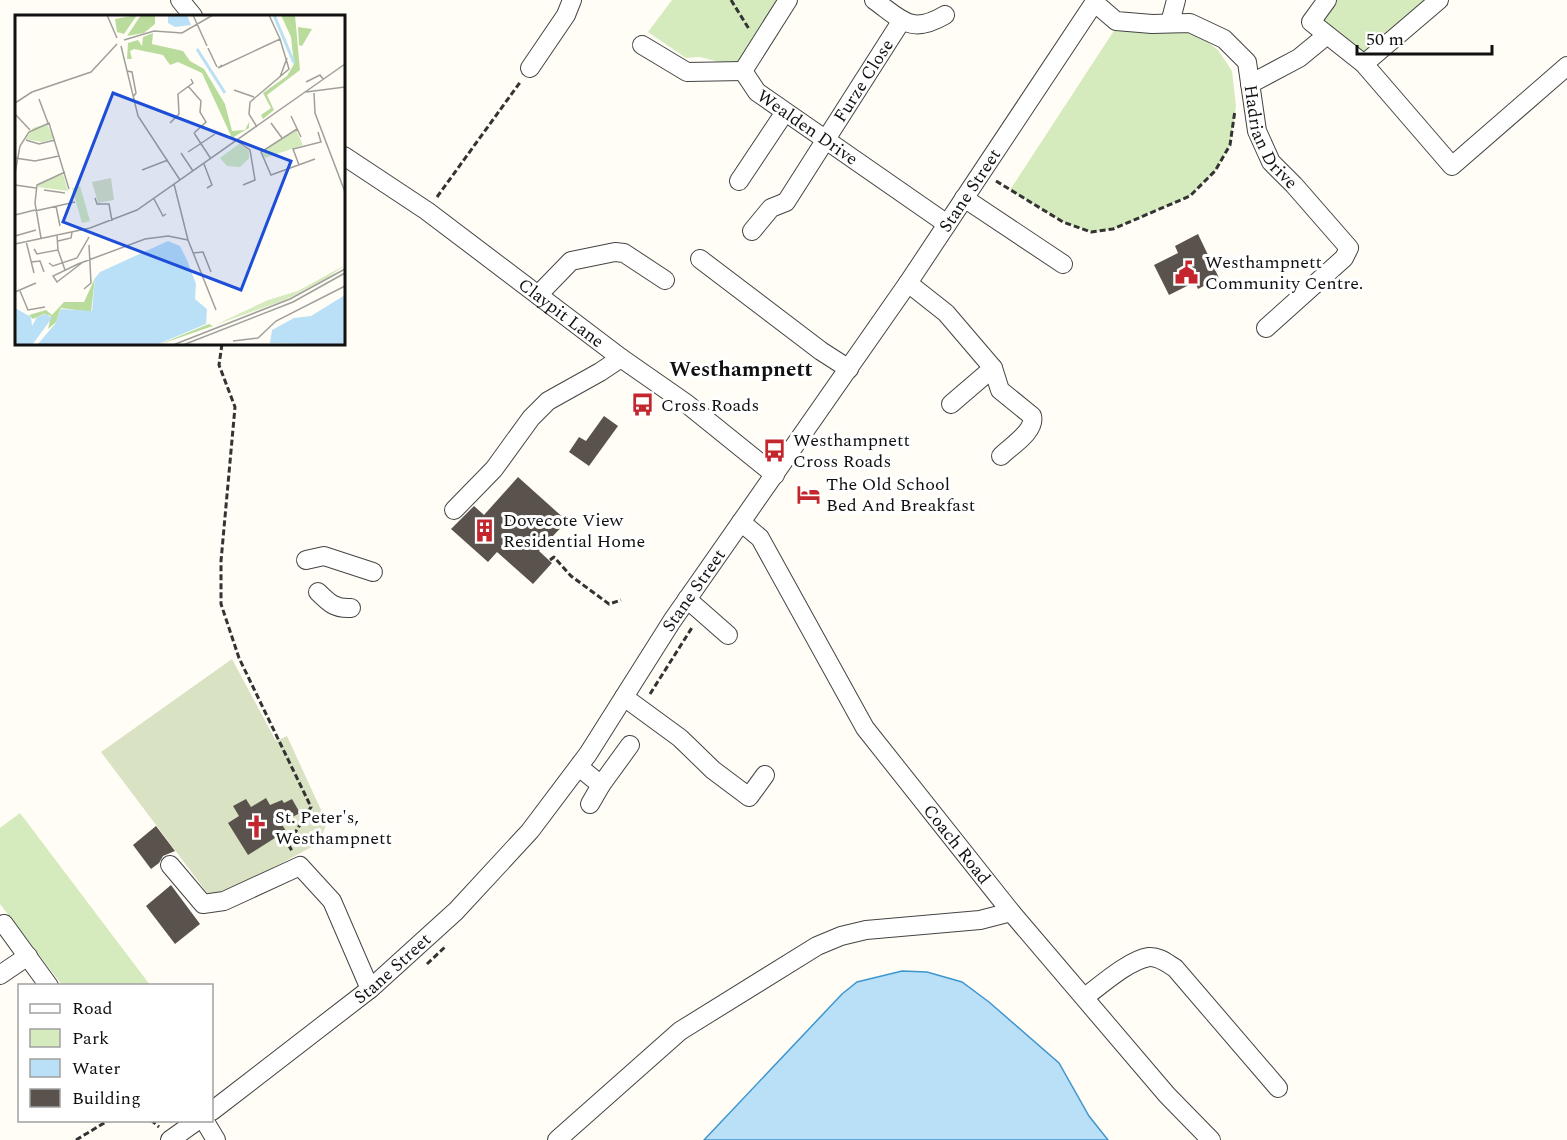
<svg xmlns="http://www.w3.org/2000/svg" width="1567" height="1140" viewBox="0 0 1567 1140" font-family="Spectral,serif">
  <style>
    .green { fill: #d5ebbd }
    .cemetery { fill: #d9e3c4 }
    .water { fill: #b9e0f7; stroke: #3f96cf; stroke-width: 1.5 }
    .building { fill: #5a524d }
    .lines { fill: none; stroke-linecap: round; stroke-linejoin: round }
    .minor-casing { stroke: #444; stroke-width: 20 }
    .path { stroke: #333; stroke-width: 3; stroke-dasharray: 6 3; stroke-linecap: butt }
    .minor { stroke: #fff; stroke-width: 18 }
    .labels { text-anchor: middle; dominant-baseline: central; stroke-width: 6; stroke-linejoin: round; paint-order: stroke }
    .street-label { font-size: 18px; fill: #111; stroke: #fff }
    .poi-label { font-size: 18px; fill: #111; stroke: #fff; text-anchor: start }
    .quarter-label { font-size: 21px; font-weight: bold; fill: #111; stroke: #fff }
    .inset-river { fill: none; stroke: #b9e0f7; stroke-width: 3 }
    .inset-road { fill: none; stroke: #a09f9a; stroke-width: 1.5 }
    .view { fill: #1d4ed8; fill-opacity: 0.15; stroke: #1d4ed8; stroke-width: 3 }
    .inset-edge { fill: none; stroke: #111; stroke-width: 3 }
  </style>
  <rect width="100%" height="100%" fill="#fffdf5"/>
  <!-- green -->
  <g class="green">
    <path d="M 672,0 L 782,0 L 744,58 L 731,65 L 700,57 L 686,58 L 648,32 Z"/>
    <path d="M 1333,0 L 1428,0 L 1362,56 L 1318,21 Z"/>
    <path d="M 1117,26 L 1180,29 L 1200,36 L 1218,50 L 1232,71 L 1236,106 L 1230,145 L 1215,171 L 1190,196 L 1113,229 L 1091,232 L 1063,222 L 1010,190 Z"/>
    <path d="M 20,813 L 150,985 L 62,985 L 0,904 L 0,828 Z"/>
  </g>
  <!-- cemetery -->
  <path class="cemetery" d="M 232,659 L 276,741 L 287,736 L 327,823 L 319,843 L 226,893 L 208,894 L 101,752 Z"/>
  <!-- water -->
  <path class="water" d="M 902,971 L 927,972 L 962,982 L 989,1002 L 1059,1063 L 1089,1116 L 1108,1140 L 704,1140 L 842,994 L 857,982 Z"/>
  <!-- building -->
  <g class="building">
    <path d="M 1198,234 L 1219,278 L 1198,289 L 1195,282 L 1169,295 L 1154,265 L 1178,253 L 1175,246 Z"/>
    <path d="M 604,416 L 618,426 L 589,466 L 569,452 L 579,437 L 586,441 Z"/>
    <path d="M 518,477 L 567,521 L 539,551 L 552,563 L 533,584 L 497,552 L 488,562 L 451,529 L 474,506 L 484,515 Z"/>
    <path d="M 266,798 L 270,805 L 282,800 L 284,803 L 292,799 L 300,813 L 281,823 L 286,831 L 248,855 L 228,823 L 239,816 L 233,806 L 246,799 L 251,807 Z"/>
    <path d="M 156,826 L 175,851 L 163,856 L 159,863 L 151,869 L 133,845 Z"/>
    <path d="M 171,885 L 200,924 L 175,944 L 146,906 Z"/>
  </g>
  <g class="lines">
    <defs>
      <g id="minor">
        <path d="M 180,0 L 193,16"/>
        <path d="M 874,0 C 902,20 911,35 945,15"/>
        <path d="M 1327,0 L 1311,22 L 1364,64 L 1452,166 L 1567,66"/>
        <path id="s1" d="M 1095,3 L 1116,21 L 1152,24 L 1190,23 L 1224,39 L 1247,62 L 1257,131 L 1271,162 L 1294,185 L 1349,248 L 1344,258 L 1266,328"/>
        <path d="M 1170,23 L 1176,0"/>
        <path d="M 642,45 L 687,72 L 743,71"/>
        <path d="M 1364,64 L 1439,0"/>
        <path d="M 530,68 L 566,15 L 572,0"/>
        <path id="s2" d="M 743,71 L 757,92 L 947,224"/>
        <path d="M 743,71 L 788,0"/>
        <path d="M 1250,84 L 1299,58 L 1327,35"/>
        <path id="s3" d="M 344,156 L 427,211 L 621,358 L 687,404 L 775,475"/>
        <path d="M 739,181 L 785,112"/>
        <path d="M 964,198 L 1063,264"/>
        <path id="s4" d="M 752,231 L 771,208 L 786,202 L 902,20"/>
        <path d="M 700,259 L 821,351 L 849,369"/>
        <path d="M 908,283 L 946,313 L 993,368 L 1000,390 L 1032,416 C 1036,431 1011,446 1001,456"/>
        <path d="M 538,295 L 571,261 L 615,252 L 624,253 L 665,280"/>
        <path d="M 951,404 L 993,368"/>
        <path d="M 454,510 L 494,469 L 531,418 L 548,401 L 600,372 L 621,358"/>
        <path id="s5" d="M 741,522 L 760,538 L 865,728 L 1011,912 L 1167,1095 L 1211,1140"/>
        <path d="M 306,560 L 324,556 L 373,572"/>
        <path d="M 318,592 C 329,603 335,609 351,608"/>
        <path d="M 687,599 L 728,635"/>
        <path d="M 624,697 L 680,738 L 713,770 L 749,797 L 765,775"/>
        <path d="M 579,767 L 601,785 L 630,745"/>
        <path d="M 590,804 L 601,785"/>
        <path d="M 170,865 L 203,904 L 224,901 L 300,866 L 332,901 L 370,989"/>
        <path d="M 4,924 L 49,986"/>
        <path d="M 0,975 L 28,956"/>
        <path d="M 1085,997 C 1101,985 1129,960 1149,957 C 1159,956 1168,964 1175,968 L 1278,1088"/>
        <path id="s6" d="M 212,1111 L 370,989 L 456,911 L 530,831 L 588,754 L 672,621 L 908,283 L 1096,0"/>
        <path d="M 204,1120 L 216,1140"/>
        <path d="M 170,1140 L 198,1120"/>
        <path d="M 557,1140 L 680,1031 L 817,946 L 841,936 L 866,930 L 980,920 L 1011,912"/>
      </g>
    </defs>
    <!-- minor casing -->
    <use href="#minor" class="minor-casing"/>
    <!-- path -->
    <g class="path">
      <path d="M 731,0 L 749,29"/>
      <path d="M 996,181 L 1063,222 L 1091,232 L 1113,229 L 1190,196 L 1215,171 L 1230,145 L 1235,110"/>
      <path d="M 437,197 L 521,81"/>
      <path d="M 222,344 L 219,365 L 235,407 L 221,561 L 221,604 L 239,658 L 311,807 L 288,844 L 292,851"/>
      <path d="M 550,560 L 554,557 L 571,576 L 609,604 L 621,600"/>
      <path d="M 650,694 L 693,626"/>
      <path d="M 427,964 L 446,946"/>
      <path d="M 151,1120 L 159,1127"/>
      <path d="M 76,1140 L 109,1120"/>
    </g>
    <!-- minor -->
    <use href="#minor" class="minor"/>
  </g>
  <!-- icons -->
  <defs>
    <symbol id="civic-bare" viewBox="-9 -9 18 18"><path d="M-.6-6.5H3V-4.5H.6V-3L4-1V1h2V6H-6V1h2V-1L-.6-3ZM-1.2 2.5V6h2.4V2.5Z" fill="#c4262e" stroke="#fff" stroke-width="2.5" paint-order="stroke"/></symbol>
    <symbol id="bus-bare" viewBox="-9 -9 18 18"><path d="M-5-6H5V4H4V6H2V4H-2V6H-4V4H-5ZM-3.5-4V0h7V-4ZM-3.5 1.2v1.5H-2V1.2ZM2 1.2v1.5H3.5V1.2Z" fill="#c4262e" stroke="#fff" stroke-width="2.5" paint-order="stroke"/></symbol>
    <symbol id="hotel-bare" viewBox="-9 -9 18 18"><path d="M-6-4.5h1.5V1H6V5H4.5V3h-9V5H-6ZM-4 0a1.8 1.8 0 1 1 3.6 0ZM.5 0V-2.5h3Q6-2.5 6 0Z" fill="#c4262e" stroke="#fff" stroke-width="2.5" paint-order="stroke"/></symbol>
    <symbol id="building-bare" viewBox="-9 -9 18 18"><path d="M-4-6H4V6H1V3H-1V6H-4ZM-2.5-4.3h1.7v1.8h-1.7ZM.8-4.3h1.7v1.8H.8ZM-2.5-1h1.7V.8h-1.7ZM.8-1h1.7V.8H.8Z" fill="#c4262e" stroke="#fff" stroke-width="2.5" paint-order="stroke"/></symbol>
    <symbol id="church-bare" viewBox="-9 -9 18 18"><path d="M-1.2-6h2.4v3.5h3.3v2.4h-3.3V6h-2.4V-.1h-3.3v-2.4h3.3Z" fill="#c4262e" stroke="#fff" stroke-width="2.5" paint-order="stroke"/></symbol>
  </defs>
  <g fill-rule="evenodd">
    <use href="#civic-bare" x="1170" y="256" width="33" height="33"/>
    <use href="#bus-bare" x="626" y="388" width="33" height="33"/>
    <use href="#bus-bare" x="758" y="434" width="33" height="33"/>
    <use href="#hotel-bare" x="792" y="478" width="33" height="33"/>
    <use href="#building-bare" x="468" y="514" width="33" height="33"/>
    <use href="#church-bare" x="240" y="810" width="33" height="33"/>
  </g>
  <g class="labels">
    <!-- street labels -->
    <g class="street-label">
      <text stroke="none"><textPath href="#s4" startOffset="190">Furze Close</textPath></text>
      <text stroke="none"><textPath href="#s2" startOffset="87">Wealden Drive</textPath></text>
      <text stroke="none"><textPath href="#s1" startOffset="252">Hadrian Drive</textPath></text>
      <text stroke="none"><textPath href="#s6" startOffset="1202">Stane Street</textPath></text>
      <text stroke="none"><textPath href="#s3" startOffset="268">Claypit Lane</textPath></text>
      <text stroke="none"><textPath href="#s6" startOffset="716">Stane Street</textPath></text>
      <text stroke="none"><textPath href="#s5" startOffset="390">Coach Road</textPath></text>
      <text stroke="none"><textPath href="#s6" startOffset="230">Stane Street</textPath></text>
    </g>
    <!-- poi labels -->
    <g class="poi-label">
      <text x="1205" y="262">Westhampnett<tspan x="1205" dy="21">Community Centre.</tspan></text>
      <text x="661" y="405">Cross Roads</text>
      <text x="793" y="440">Westhampnett<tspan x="793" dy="21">Cross Roads</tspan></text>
      <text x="826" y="484">The Old School<tspan x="826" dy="21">Bed And Breakfast</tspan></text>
      <text x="503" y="520">Dovecote View<tspan x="503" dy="21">Residential Home</tspan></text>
      <text x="275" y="817">St. Peter's,<tspan x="275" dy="21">Westhampnett</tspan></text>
    </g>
    <!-- quarter labels -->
    <g class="quarter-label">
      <text x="741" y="370">Westhampnett</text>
    </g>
  </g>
  <!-- overview -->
  <g transform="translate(15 15)">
    <rect width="330" height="330" fill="#fffdf5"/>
    <path d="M 32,109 L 39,124 L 27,127 L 11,124 L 18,113 ZM 281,115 L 288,130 L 250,143 L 247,137 ZM 224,129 L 234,136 L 234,143 L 225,152 L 212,151 L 205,143 ZM 48,159 L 53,176 L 23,172 L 24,168 ZM 65,171 L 75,206 L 67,208 L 57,173 ZM 330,250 L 312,263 L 270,285 L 200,310 L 253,285 L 283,276 Z" fill="#d5ebbd"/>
    <path d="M 122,0 L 109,19 L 102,17 L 100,4 ZM 126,0 L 140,0 L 140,9 L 129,18 L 112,21 ZM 266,0 L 280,0 L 285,55 L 252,80 L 259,95 L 248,104 L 246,100 L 256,93 L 248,78 L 272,61 L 279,49 L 276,22 ZM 283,12 L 297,14 L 287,31 L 284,30 ZM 138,18 L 137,29 L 168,36 L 175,46 L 189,54 L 210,89 L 217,116 L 230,115 L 234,107 L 234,113 L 217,123 L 187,58 L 163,47 L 155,50 L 148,40 L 119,34 L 115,36 L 117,44 L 112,44 L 113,28 L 123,25 L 127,31 L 128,22 ZM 80,263 L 76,297 L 46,293 L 41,307 L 33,314 L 36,301 L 29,299 L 18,304 L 14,300 L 31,295 L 37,300 L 49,287 L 69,287 ZM 194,309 L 198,311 L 143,330 L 162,322 Z" fill="#b9dc9c"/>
    <path d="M 96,163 L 99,185 L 83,188 L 77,167 Z" fill="#d9e3c4"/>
    <path d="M 153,0 L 172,0 L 176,10 L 160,12 L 153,8 ZM 153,226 L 165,231 L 172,245 L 181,269 L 180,284 L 192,294 L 191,309 L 141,330 L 22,330 L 40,309 L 46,294 L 77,296 L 80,263 L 85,257 ZM 330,280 L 330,330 L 255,328 L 257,315 L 279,303 L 296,301 ZM 0,293 L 16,302 L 17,311 L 22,302 L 31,299 L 37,303 L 17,330 L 0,330 Z" fill="#b9e0f7"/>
    <path class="inset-river" d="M 259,0 L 279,48M 182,34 L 210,78"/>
    <path class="inset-road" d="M 92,0 L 102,23M 178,0 L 192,31M 254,0 L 265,24M 109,25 L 139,16 L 167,18 L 198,0M 106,31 L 123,101 L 165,165M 193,33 L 202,52M 207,50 L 203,53 L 265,24 L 274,54 L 235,87 L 234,99 L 242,112M 112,56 L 117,57 L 121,78 L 118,82M 265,62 L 272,43M 291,67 L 305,60 L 308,64M 173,71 L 186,86 L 185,97 L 191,107 L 179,118M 219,75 L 239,82M 291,77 L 330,72M 299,78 L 300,98 L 330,177M 24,84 L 33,108M 0,88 L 17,77 L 76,57 L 102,29M 0,99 L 15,115M 276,101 L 286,122M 155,108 L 164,99 L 163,79 L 178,68 L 176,64M 256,108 L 267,123M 282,114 L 246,137 L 256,160 L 300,144M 179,118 L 196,144M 11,125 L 24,129 L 40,125M 222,126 L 235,135 L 240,165 L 228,170M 173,137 L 200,119M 166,138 L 178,156M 0,143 L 20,146 L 44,141M 189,149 L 197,170 L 192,173M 284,150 L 278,134 L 306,127 L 303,117M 127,155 L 153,145M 0,158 L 5,131 L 14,117 L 34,108 L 54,174M 159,169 L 173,225 L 201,295M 0,170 L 21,173M 29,175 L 50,178M 80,183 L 82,189 L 94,189 L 97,206M 139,184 L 148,201 L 151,199M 41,191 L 45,211M 20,196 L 60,187M 0,200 L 20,195M 0,221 L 21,215M 26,223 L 20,188 L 22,170 L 50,157M 11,226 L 19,258M 43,226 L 56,223 L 57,217M 0,229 L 75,213 L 122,195 L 330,49M 19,234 L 22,239 L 43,235 L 42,220M 43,235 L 50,255M 178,238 L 188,237 L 196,257M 16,247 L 25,246 L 29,257M 68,247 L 42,267 L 38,261 L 63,249 L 130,224 L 153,221 L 173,225M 34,248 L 38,251 L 62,243 L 74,222M 69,274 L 76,268 L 74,230M 5,276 L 13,295 L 30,292M 0,277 L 21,268M 218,326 L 243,323 L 261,306 L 330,271M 158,330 L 275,284 L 330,254M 168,330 L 278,287 L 330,258"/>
    <path class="view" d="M 98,78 L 276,146 L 226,275 L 48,207 Z"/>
    <rect width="330" height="330" class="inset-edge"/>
  </g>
  <!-- legend -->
  <rect x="18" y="984" width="195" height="138" fill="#ffffff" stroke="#a0a0a0" stroke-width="1.5"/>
  <rect x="30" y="1004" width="30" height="9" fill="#ffffff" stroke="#a0a0a0" stroke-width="1.5"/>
  <text x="72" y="1014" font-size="18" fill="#111111">Road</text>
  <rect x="30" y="1029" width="30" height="18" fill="#d5ebbd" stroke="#a0a0a0" stroke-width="1.5"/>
  <text x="72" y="1044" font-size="18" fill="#111111">Park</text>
  <rect x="30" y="1059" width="30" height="18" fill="#b9e0f7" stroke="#a0a0a0" stroke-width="1.5"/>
  <text x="72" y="1074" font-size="18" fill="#111111">Water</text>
  <rect x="30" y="1089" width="30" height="18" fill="#5a524d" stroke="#a0a0a0" stroke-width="1.5"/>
  <text x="72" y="1104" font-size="18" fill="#111111">Building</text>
  <!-- scale -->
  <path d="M1357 45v9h135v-9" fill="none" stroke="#111111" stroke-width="3"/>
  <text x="1366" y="45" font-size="18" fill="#111111" stroke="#ffffff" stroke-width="4.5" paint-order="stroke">50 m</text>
</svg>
